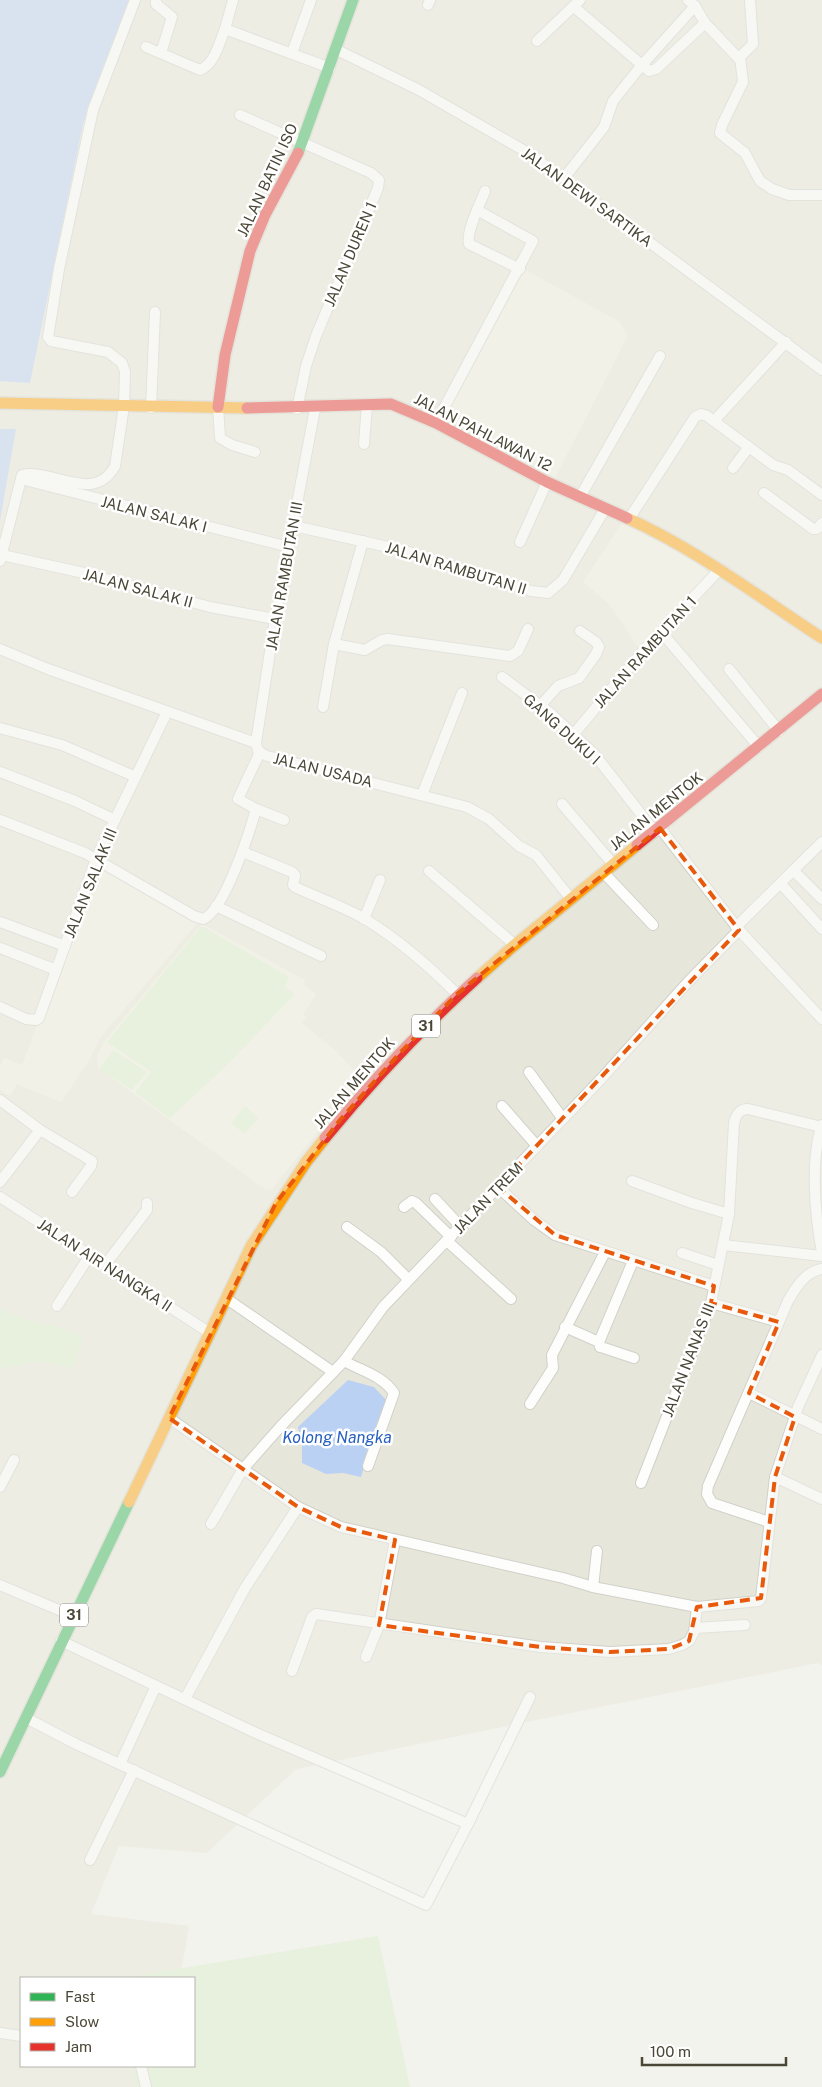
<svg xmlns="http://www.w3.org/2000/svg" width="822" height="2087" viewBox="0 0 822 2087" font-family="'Public Sans',sans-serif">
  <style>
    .residential { fill: #e7e6da }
    .education { fill: #f1f0df }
    .green { fill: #daefcc }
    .water { fill: #bbd1f3 }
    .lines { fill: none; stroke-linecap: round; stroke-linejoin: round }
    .street-casing { stroke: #d1d1ca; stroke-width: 12 }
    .fast-casing { stroke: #d3d2c3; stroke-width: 14 }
    .slow-casing { stroke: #d3d2c3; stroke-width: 14 }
    .jam-casing { stroke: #d3d2c3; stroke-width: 14 }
    .street { stroke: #fdfdfc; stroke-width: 10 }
    .fast { stroke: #30b455; stroke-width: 11 }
    .slow { stroke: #ff9f0a; stroke-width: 11 }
    .jam { stroke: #e5322d; stroke-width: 11 }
    .marked { fill: none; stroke: #e8590c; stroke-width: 4; stroke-dasharray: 10 6; stroke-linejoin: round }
    .labels { text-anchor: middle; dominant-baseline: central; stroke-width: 5; stroke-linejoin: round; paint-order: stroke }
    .shield { fill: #fff; stroke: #817e73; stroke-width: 1 }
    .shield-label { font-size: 14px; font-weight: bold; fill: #4b4737 }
    .street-label { font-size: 15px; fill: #4b4737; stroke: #fff }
    .water-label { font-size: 16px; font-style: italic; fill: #2861bf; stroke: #fff }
  </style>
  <rect width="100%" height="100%" fill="#f3f3ed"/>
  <!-- residential -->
  <path class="residential" d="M 0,0 L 822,0 L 822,1665 L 817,1663 L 296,1769 L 207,1853 L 119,1846 L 91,1914 L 189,1926 L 180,1978 L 21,1978 L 21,2066 L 166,2066 L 162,2087 L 0,2087 Z"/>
  <!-- education -->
  <g class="education">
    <path d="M 524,269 L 620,322 L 628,336 L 554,480 L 443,421 Z"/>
    <path d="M 622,523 L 676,548 L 711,574 L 640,650 L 609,604 L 583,582 Z"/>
    <path d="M 100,865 L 199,921 L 100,1038 L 90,1059 L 61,1102 L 17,1084 L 10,1096 L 0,1090 L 0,1065 L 4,1058 L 22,1065 L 96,869 Z"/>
    <path d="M 202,924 L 305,980 L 304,985 L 316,994 L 303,1015 L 306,1017 L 302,1023 L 336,1051 L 361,1078 L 271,1190 L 265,1189 L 98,1068 L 97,1056 L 104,1042 Z"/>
  </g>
  <!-- green -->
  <g class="green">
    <path d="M 202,926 L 289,977 L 285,987 L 295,994 L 225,1067 L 170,1118 L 135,1093 L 151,1072 L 107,1042 Z"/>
    <path d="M 113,1050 L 147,1072 L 132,1090 L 99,1069 Z"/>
    <path d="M 245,1106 L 258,1118 L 245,1134 L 231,1123 Z"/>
    <path d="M 0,1309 L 38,1323 L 59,1327 L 83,1338 L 72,1368 L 39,1361 L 0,1369 Z"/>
    <path d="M 378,1936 L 410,2087 L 136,2087 L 131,2066 L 194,2066 L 194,1978 L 122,1978 Z"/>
  </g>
  <!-- water -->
  <g class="water">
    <path d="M 0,0 L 130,0 L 83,124 L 30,383 L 0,381 Z"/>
    <path d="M 0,429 L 16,429 L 0,521 Z"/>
    <path d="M 348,1380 L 374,1387 L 387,1401 L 373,1436 L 361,1477 L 343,1473 L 326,1474 L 302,1463 L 302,1443 L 298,1427 Z"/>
  </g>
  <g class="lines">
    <defs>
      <g id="street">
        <path d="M 156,0 L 156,4 L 172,17 L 161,53"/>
        <path d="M 233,0 L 225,29 L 330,68"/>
        <path d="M 688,0 L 695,6 L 705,23"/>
        <path d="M 750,0 L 753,44 L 740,57 L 743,82 L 722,125 L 720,133 L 745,153 L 760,181 L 772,189 L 789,195 L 822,195"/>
        <path d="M 428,5 L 430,0"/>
        <path d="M 574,7 L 649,71 L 656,69 L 705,23 L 740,60"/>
        <path d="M 537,41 L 580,0"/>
        <path d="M 146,47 L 200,70 C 215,64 219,43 225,29"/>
        <path d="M 337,50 L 419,90 L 530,154 L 822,370"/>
        <path d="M 292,53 L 311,0"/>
        <path d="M 240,115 L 371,173 L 379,180 L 378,188 L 316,336 L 306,366 L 297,409"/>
        <path d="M 564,178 L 604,127 L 613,101 L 641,66 L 695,6"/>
        <path d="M 485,191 C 480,204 466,231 469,244 L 520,269"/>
        <path d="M 218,407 L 220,438 L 232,445 L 255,452"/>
        <path d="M 151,408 L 155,312"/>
        <path d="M 714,421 L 786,342"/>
        <path d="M 436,423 L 533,241 L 477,210"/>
        <path d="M 364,444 L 367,404"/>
        <path d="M 733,468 L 749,447"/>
        <path d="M 21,479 L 289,547"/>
        <path d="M 764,493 L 813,529 L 817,529 L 822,523"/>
        <path d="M 580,497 L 660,356"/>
        <path d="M 629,519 L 695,417 L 701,414 L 707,416 L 773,465 L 788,470 L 822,495"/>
        <path d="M 294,526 L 406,551 L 531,591 L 548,593 L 563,580 L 605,509"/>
        <path d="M 520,542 L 547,482"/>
        <path d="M 2,555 L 84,573 L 210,607 L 275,619"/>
        <path d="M 0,561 L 22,475 C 52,468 94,505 115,466 L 124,406 L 125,372 L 122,363 L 108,352 L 51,341 L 48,337 L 59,269 L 93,110 L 135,0"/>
        <path d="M 668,640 L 759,747"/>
        <path d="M 334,644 L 363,541"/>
        <path d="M 0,649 L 48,669 L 256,743 L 258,751 L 267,756 L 467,807 L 489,819 L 519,846 L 536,855 L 571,899"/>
        <path d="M 729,669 L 779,731"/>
        <path d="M 502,677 L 549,712 L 595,755 L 655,832"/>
        <path d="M 540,706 L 558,686 L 579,678 L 596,654 L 599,647 L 596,642 L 580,631"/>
        <path d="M 323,707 L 334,644 L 365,650 L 382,640 L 388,639 L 510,656 L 518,651 L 528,629"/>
        <path d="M 0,728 L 62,745 L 136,777"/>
        <path d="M 573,735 L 642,652 L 719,570"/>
        <path d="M 256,743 L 275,619 L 315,409"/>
        <path d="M 0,772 L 75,801 L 115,820"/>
        <path d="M 422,795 L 462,693"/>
        <path d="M 562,804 L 613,864"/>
        <path d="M 256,809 L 284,820"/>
        <path d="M 0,820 L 85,853 L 194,916 L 203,919 C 224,912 250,831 256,809 L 238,799 L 260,752"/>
        <path d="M 660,828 L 739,930 L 822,1019"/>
        <path d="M 243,852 L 292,872 L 295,875 L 293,885 L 295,887 C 318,898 342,906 365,919 C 399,940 429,966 457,994"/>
        <path d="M 429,871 L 515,945"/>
        <path d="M 794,871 L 822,899"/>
        <path d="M 603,872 L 653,925"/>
        <path d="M 781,884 L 822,929"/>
        <path d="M 216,906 L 321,956"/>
        <path d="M 364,919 L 380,880"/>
        <path d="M 0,922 L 65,946"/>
        <path d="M 736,927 L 822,842"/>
        <path d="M 0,948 L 56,970"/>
        <path d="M 0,1007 L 26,1019 L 36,1020 L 39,1018 L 96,859 L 167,712"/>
        <path d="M 529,1072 L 563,1119"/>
        <path d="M 0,1100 L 40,1130 L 92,1161 L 91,1166 L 72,1192"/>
        <path d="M 502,1106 L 537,1146"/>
        <path d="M 822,1125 C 810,1159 815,1216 822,1252"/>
        <path d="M 632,1181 L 692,1203 L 729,1214"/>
        <path d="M 0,1182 L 40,1130"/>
        <path d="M 498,1187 L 534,1220 L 555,1235 L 714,1286"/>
        <path d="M 0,1197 L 210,1333"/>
        <path d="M 435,1199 L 461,1227"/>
        <path d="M 404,1207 L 412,1201 L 416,1203 L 451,1237"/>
        <path d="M 347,1227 L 381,1252 L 408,1279"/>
        <path d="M 447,1241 L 511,1299"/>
        <path d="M 723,1245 L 822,1256"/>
        <path d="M 682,1253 L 718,1265"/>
        <path d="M 105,1265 L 147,1210 L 147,1203"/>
        <path d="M 227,1299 L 333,1372"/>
        <path d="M 711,1303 L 779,1322"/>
        <path d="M 57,1306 L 90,1255"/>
        <path d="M 565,1327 L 599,1342 L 600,1347 L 604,1348 L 634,1358"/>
        <path d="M 599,1342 L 633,1261"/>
        <path d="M 344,1361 C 362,1371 383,1376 394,1393 L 368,1466"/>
        <path d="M 749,1393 L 822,1429"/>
        <path d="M 530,1404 L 553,1368 L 552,1355 L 605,1252"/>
        <path d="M 169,1418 L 298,1507 L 341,1527 L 563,1578 L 593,1587 L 697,1607 L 759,1601 L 761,1598 L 775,1477 L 798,1407 L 822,1355"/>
        <path d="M 775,1477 L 822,1499"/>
        <path d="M 641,1483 L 711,1303 L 729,1214 L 734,1123 C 736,1115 739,1109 748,1109 L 821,1127"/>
        <path d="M 0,1487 L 14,1460"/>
        <path d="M 769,1522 L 712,1503 L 707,1494 L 708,1486 L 788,1301 C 796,1287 805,1272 822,1269"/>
        <path d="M 211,1524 L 243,1469 L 281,1426 L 344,1361 L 383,1307 L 601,1079 L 688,982 L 739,930"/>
        <path d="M 0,1585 L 73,1616"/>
        <path d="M 593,1587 L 597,1551"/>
        <path d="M 695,1628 L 745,1625"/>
        <path d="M 61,1641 L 256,1733 L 468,1824"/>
        <path d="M 366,1657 L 379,1625 L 395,1540"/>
        <path d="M 292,1671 L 312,1617 L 316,1614 L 541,1647 L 610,1652 L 669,1649 L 682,1645 L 689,1641 L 694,1632 L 697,1607"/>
        <path d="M 185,1699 L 245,1588 L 298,1507"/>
        <path d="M 26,1718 L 76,1744 L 426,1905 L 468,1824 L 530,1697"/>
        <path d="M 120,1764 L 156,1686"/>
        <path d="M 90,1860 L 134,1770"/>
        <path d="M 0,2033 L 21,2036"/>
        <path d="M 141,2066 L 146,2087"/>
      </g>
      <g id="fast">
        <path d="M 298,153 L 353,0"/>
        <path d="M 0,1772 L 129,1502"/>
      </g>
      <g id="slow">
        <path d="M 0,403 L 247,408"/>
        <path d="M 627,518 C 696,549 759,597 822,638"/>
        <path d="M 477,978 L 512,947 L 637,845"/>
        <path d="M 129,1502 L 251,1246 L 306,1162 L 325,1138"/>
      </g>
      <g id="jam">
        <path d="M 218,407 L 225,355 L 250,251 L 265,215 L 298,153"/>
        <path d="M 247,408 L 391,404 L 436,423 L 547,482 L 627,518"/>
        <path d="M 637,845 L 822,694"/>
        <path d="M 325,1138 C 372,1081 422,1028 477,978"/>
      </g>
    </defs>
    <!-- street casing -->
    <use href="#street" class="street-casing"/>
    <!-- fast casing -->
    <use href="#fast" class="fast-casing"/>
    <!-- slow casing -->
    <use href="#slow" class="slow-casing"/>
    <!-- jam casing -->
    <use href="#jam" class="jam-casing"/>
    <!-- street -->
    <use href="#street" class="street"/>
    <!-- fast -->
    <use href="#fast" class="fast"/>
    <!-- slow -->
    <use href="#slow" class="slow"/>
    <!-- jam -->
    <use href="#jam" class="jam"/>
  </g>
  <!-- marked area -->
  <path d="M0 0H822V2087H0ZM 660,828 L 739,930 L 498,1187 L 555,1235 L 714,1286 L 711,1303 L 779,1322 L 749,1393 L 795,1417 L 775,1477 L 761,1598 L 697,1607 L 689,1641 L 669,1649 L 610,1652 L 541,1647 L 379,1625 L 395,1540 L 341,1527 L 298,1507 L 169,1418 L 276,1203 L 340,1120 L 398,1055 L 457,994 Z" fill="#f3f3ed" fill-opacity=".55" fill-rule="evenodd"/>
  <path class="marked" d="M 660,828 L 739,930 L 498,1187 L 555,1235 L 714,1286 L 711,1303 L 779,1322 L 749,1393 L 795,1417 L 775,1477 L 761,1598 L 697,1607 L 689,1641 L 669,1649 L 610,1652 L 541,1647 L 379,1625 L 395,1540 L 341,1527 L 298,1507 L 169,1418 L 276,1203 L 340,1120 L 398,1055 L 457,994 Z"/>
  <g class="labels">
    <!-- shield labels -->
    <g class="shield">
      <rect x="412" y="1014.5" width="28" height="23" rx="4"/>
      <rect x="60" y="1603.5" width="28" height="23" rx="4"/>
    </g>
    <g class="shield-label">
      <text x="426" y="1026">31</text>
      <text x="74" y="1615">31</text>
    </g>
    <!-- street labels -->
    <g class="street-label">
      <text transform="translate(267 180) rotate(-65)">JALAN BATIN ISO</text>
      <text transform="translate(587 197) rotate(36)">JALAN DEWI SARTIKA</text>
      <text transform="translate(350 254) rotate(-67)">JALAN DUREN 1</text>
      <text transform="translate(483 432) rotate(27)">JALAN PAHLAWAN 12</text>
      <text transform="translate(154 514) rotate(14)">JALAN SALAK I</text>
      <text transform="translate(456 568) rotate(17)">JALAN RAMBUTAN II</text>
      <text transform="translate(284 576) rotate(-80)">JALAN RAMBUTAN III</text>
      <text transform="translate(138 588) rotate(15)">JALAN SALAK II</text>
      <text transform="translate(645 652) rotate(-48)">JALAN RAMBUTAN 1</text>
      <text transform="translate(562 729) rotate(42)">GANG DUKU I</text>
      <text transform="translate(323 770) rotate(14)">JALAN USADA</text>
      <text transform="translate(656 811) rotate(-39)">JALAN MENTOK</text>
      <text transform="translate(90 883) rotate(-68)">JALAN SALAK III</text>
      <text transform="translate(354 1083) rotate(-49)">JALAN MENTOK</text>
      <text transform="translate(488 1198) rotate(-46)">JALAN TREM</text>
      <text transform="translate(105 1265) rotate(33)">JALAN AIR NANGKA II</text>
      <text transform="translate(688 1360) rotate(-69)">JALAN NANAS III</text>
    </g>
    <!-- water labels -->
    <g class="water-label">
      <text x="337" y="1437">Kolong Nangka</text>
    </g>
  </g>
  <!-- legend -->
  <rect x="20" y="1977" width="175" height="90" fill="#ffffff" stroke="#b7b5af"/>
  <rect x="30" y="1993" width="25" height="8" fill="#30b455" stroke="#b7b5af"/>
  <text x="65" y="2002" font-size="15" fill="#4b4737">Fast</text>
  <rect x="30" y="2018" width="25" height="8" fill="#ff9f0a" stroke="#b7b5af"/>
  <text x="65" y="2027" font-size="15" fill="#4b4737">Slow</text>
  <rect x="30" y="2043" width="25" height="8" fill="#e5322d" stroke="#b7b5af"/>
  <text x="65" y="2052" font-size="15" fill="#4b4737">Jam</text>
  <!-- scale -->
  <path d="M642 2057v8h144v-8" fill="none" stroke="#4b4737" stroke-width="2.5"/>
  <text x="650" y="2057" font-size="15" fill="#4b4737" stroke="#ffffff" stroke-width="4" paint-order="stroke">100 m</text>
</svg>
